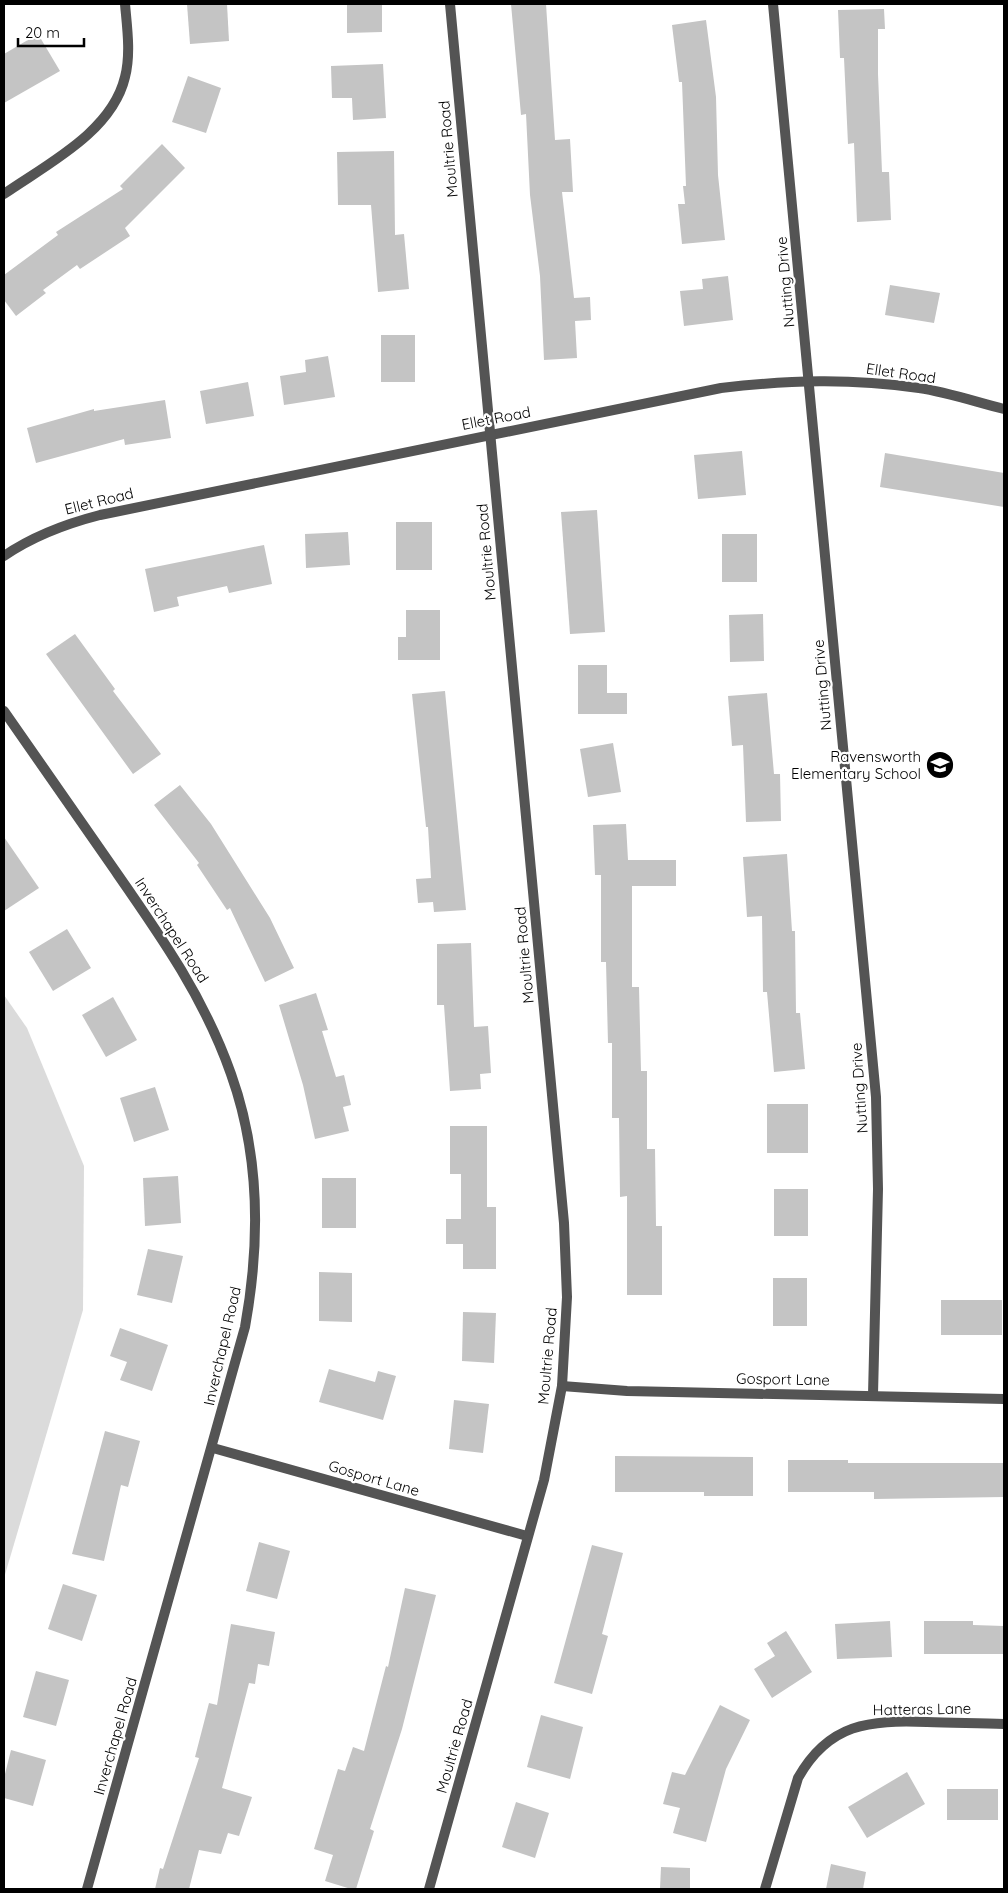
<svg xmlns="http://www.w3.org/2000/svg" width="1008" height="1893" viewBox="0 0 1008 1893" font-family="Quicksand,sans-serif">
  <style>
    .green { fill: #dbdbdb }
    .building { fill: #c4c4c4 }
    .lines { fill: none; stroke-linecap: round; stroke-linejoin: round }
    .street { stroke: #545454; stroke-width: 10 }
    .labels { text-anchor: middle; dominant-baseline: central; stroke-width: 4.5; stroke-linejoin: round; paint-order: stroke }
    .street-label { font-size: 15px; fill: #000; stroke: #fff }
    .poi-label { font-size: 15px; fill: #000; stroke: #fff; text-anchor: end }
  </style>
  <rect width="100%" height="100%" fill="#fff"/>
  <!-- green -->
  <path class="green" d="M 4,995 L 27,1028 L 84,1166 L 83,1310 L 4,1578 Z"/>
  <!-- building -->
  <g class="building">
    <path d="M 187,4 L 227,4 L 229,41 L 190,44 Z"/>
    <path d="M 347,4 L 382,4 L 382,32 L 347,33 Z"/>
    <path d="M 511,4 L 546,4 L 555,140 L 570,139 L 573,192 L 562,192 L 574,298 L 590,297 L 591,320 L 575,321 L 577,358 L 544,360 L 540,276 L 530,195 L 526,114 L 521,115 Z"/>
    <path d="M 884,9 L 885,29 L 878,29 L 878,74 L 882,172 L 889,172 L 891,220 L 857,222 L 854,143 L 848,144 L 844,58 L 840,58 L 838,10 Z"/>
    <path d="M 706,20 L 716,97 L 718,175 L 725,240 L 682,244 L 678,204 L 685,204 L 683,186 L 686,186 L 682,82 L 679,82 L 672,25 Z"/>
    <path d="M 38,34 L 60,71 L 4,103 L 4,54 Z"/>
    <path d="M 383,64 L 386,118 L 353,120 L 352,98 L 332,98 L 331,66 Z"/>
    <path d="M 188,76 L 221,88 L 206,133 L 172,122 Z"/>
    <path d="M 162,144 L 185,168 L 125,228 L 130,236 L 80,269 L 77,265 L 43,290 L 46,293 L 16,316 L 4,300 L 4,275 L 58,235 L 56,232 L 123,189 L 120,186 Z"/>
    <path d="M 394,151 L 395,235 L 404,234 L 409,289 L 378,292 L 371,205 L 338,205 L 337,152 Z"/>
    <path d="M 728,276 L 733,320 L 684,326 L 680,291 L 703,289 L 702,279 Z"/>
    <path d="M 890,285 L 940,293 L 934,323 L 885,315 Z"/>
    <rect x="381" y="335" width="34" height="47"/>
    <path d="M 328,356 L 335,397 L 284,405 L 280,376 L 306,372 L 305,360 Z"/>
    <path d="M 248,382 L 254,416 L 206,424 L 200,391 Z"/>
    <path d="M 165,400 L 171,438 L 125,445 L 124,439 L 36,463 L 27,428 L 94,409 L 94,411 Z"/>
    <path d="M 742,451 L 746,495 L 698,499 L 694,455 Z"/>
    <path d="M 885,453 L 1004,473 L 1004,507 L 880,487 Z"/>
    <path d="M 597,510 L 605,632 L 570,634 L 561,512 Z"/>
    <rect x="396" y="522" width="36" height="48"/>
    <path d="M 348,532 L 350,565 L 306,568 L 305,534 Z"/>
    <rect x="722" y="534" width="35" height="48"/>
    <path d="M 264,545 L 272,584 L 229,593 L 227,586 L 177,597 L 179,606 L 154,612 L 145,569 Z"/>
    <path d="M 406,610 L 440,610 L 440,660 L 398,660 L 398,637 L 406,637 Z"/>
    <path d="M 763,614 L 764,661 L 730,662 L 729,615 Z"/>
    <path d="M 75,634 L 115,689 L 113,691 L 161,754 L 133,774 L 46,654 Z"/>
    <path d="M 578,665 L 607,665 L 607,693 L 627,693 L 627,714 L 578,714 Z"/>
    <path d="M 445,691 L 466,910 L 434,912 L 433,902 L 418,903 L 416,879 L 431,878 L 428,827 L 426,827 L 412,694 Z"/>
    <path d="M 767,693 L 774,774 L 780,774 L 781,821 L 746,822 L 743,745 L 732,746 L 728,696 Z"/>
    <path d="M 613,743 L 621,792 L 588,797 L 580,749 Z"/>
    <path d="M 180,785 L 211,824 L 270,918 L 294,968 L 265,982 L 230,908 L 227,910 L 197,865 L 199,863 L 154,805 Z"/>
    <path d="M 626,824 L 628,860 L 676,860 L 676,886 L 632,886 L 632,987 L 639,987 L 641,1071 L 647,1071 L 647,1149 L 655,1149 L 656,1226 L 662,1226 L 662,1295 L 627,1295 L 627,1196 L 620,1197 L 619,1118 L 612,1118 L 612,1043 L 608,1043 L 606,962 L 601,962 L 601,875 L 595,875 L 593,825 Z"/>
    <path d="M 4,837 L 39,888 L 4,911 Z"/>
    <path d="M 787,854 L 792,931 L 795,931 L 796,1013 L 800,1013 L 805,1069 L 774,1072 L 767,992 L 763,992 L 762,916 L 747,917 L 743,857 Z"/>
    <path d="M 67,929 L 91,968 L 53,991 L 29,952 Z"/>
    <path d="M 471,943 L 474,1027 L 488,1026 L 491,1073 L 480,1074 L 481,1089 L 450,1091 L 444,1005 L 437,1005 L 437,944 Z"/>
    <path d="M 316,993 L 328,1030 L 322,1031 L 336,1077 L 344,1075 L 351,1105 L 343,1107 L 349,1131 L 315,1139 L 303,1085 L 279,1005 Z"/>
    <path d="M 113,997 L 137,1040 L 106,1057 L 82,1015 Z"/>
    <path d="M 155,1087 L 169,1130 L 134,1142 L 120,1098 Z"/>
    <rect x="767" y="1104" width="41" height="49"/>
    <path d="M 450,1126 L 487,1126 L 487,1207 L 496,1207 L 496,1269 L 463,1269 L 463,1244 L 446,1244 L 446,1219 L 461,1219 L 461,1174 L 450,1174 Z"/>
    <path d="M 178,1176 L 181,1223 L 145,1226 L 143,1178 Z"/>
    <rect x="322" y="1178" width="34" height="50"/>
    <rect x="774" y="1189" width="34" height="47"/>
    <path d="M 148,1249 L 183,1256 L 172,1303 L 137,1295 Z"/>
    <path d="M 319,1272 L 352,1273 L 352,1322 L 319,1321 Z"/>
    <rect x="773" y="1278" width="34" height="48"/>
    <rect x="941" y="1300" width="61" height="35"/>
    <path d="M 463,1312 L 496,1313 L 494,1363 L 462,1361 Z"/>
    <path d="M 120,1328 L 168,1345 L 152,1391 L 120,1380 L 127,1362 L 110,1356 Z"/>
    <path d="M 329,1369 L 375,1382 L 378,1371 L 396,1376 L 383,1420 L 319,1402 Z"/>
    <path d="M 454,1400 L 489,1404 L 483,1453 L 449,1449 Z"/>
    <path d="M 105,1431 L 140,1441 L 128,1487 L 121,1485 L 104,1561 L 72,1554 Z"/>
    <path d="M 615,1456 L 753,1457 L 753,1496 L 704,1496 L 704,1492 L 615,1492 Z"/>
    <path d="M 788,1460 L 848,1460 L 848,1463 L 1004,1463 L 1004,1497 L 874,1499 L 874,1492 L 788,1492 Z"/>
    <path d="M 259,1542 L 290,1551 L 277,1599 L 246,1591 Z"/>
    <path d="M 592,1545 L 623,1553 L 602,1634 L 608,1636 L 592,1694 L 554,1683 Z"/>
    <path d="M 63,1584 L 97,1595 L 82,1641 L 48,1629 Z"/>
    <path d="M 405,1588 L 436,1595 L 402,1729 L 370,1829 L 374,1831 L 356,1889 L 351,1889 L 325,1881 L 333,1855 L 314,1849 L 338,1769 L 345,1771 L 353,1747 L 364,1751 L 386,1666 L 388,1667 Z"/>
    <path d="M 890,1621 L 892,1657 L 837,1659 L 835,1624 Z"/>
    <path d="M 924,1621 L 973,1621 L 973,1625 L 1004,1626 L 1004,1654 L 924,1654 Z"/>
    <path d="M 231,1624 L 275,1632 L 269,1666 L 258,1664 L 255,1684 L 249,1683 L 222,1788 L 252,1797 L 239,1836 L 228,1833 L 221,1854 L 199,1850 L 189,1889 L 155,1889 L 160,1868 L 163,1869 L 199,1758 L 195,1757 L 209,1703 L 217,1705 Z"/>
    <path d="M 786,1631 L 812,1672 L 772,1698 L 754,1669 L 775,1656 L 767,1643 Z"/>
    <path d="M 36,1671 L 69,1680 L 56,1726 L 23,1717 Z"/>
    <path d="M 720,1705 L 750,1720 L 726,1769 L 706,1842 L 673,1833 L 680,1808 L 663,1804 L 672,1772 L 685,1775 Z"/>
    <path d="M 541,1715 L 583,1727 L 570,1779 L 527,1767 Z"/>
    <path d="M 11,1750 L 46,1760 L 33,1806 L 4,1798 L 4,1778 Z"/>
    <path d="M 907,1772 L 925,1804 L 867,1838 L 848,1807 Z"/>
    <rect x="947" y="1789" width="51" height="31"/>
    <path d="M 516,1802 L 549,1813 L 535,1858 L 502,1847 Z"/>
    <path d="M 831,1864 L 866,1872 L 863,1889 L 826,1889 Z"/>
    <path d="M 661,1867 L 690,1868 L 690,1889 L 660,1889 Z"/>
  </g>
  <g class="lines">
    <!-- street -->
    <g class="street">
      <path d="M 773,4 L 876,1097 L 878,1189 L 873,1395"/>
      <path d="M 4,194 C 47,164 112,132 125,77 C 131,54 127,27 125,4"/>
      <path d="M 4,556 C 33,536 65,524 100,515 L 721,388 C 790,380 849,378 919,388 C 947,392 976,402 1004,409"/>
      <path d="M 4,711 C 40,763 77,816 114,869 C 160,935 204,997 231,1074 C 260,1155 260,1244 245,1327 L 87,1889"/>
      <path d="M 562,1386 L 627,1391 L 1004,1399"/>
      <path d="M 213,1448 L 527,1536"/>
      <path d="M 429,1889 L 544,1480 L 562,1386 L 567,1297 L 564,1223 L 450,4"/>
      <path d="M 765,1889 L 798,1778 C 829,1723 869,1720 927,1722 C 953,1723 978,1723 1004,1724"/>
    </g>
  </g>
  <!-- icons -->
  <defs>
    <symbol id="school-disc" viewBox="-11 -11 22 22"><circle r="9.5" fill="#000" stroke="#fff"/><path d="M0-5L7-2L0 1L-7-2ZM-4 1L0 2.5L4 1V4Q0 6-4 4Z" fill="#fff"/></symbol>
  </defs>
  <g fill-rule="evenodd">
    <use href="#school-disc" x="924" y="749" width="32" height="32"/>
  </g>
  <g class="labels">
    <!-- street labels -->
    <g class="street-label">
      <text transform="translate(448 149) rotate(-95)">Moultrie Road</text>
      <text transform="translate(785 282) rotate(-95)">Nutting Drive</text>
      <text transform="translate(901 373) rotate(8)">Ellet Road</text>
      <text transform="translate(496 418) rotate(-11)">Ellet Road</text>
      <text transform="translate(99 501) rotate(-14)">Ellet Road</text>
      <text transform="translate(486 552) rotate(-95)">Moultrie Road</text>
      <text transform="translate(822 685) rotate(-95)">Nutting Drive</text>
      <text transform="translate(172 930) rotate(57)">Inverchapel Road</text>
      <text transform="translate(524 955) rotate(-95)">Moultrie Road</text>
      <text transform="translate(859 1088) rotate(-94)">Nutting Drive</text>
      <text transform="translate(222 1346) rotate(-77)">Inverchapel Road</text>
      <text transform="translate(547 1356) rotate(-85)">Moultrie Road</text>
      <text transform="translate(783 1379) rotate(1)">Gosport Lane</text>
      <text transform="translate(374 1478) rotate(16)">Gosport Lane</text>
      <text transform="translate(922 1709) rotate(-1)">Hatteras Lane</text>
      <text transform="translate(115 1736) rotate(-74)">Inverchapel Road</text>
      <text transform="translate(454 1746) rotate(-74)">Moultrie Road</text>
    </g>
    <!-- poi labels -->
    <g class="poi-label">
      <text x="921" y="756">Ravensworth<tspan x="921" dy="17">Elementary School</tspan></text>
    </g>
  </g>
  <!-- border -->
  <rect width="1008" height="1893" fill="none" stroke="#000000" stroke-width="10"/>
  <!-- scale -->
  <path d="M18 38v8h66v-8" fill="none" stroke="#000000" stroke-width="2.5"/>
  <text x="25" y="38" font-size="15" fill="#000000" stroke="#ffffff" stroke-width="4" paint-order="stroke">20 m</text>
</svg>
